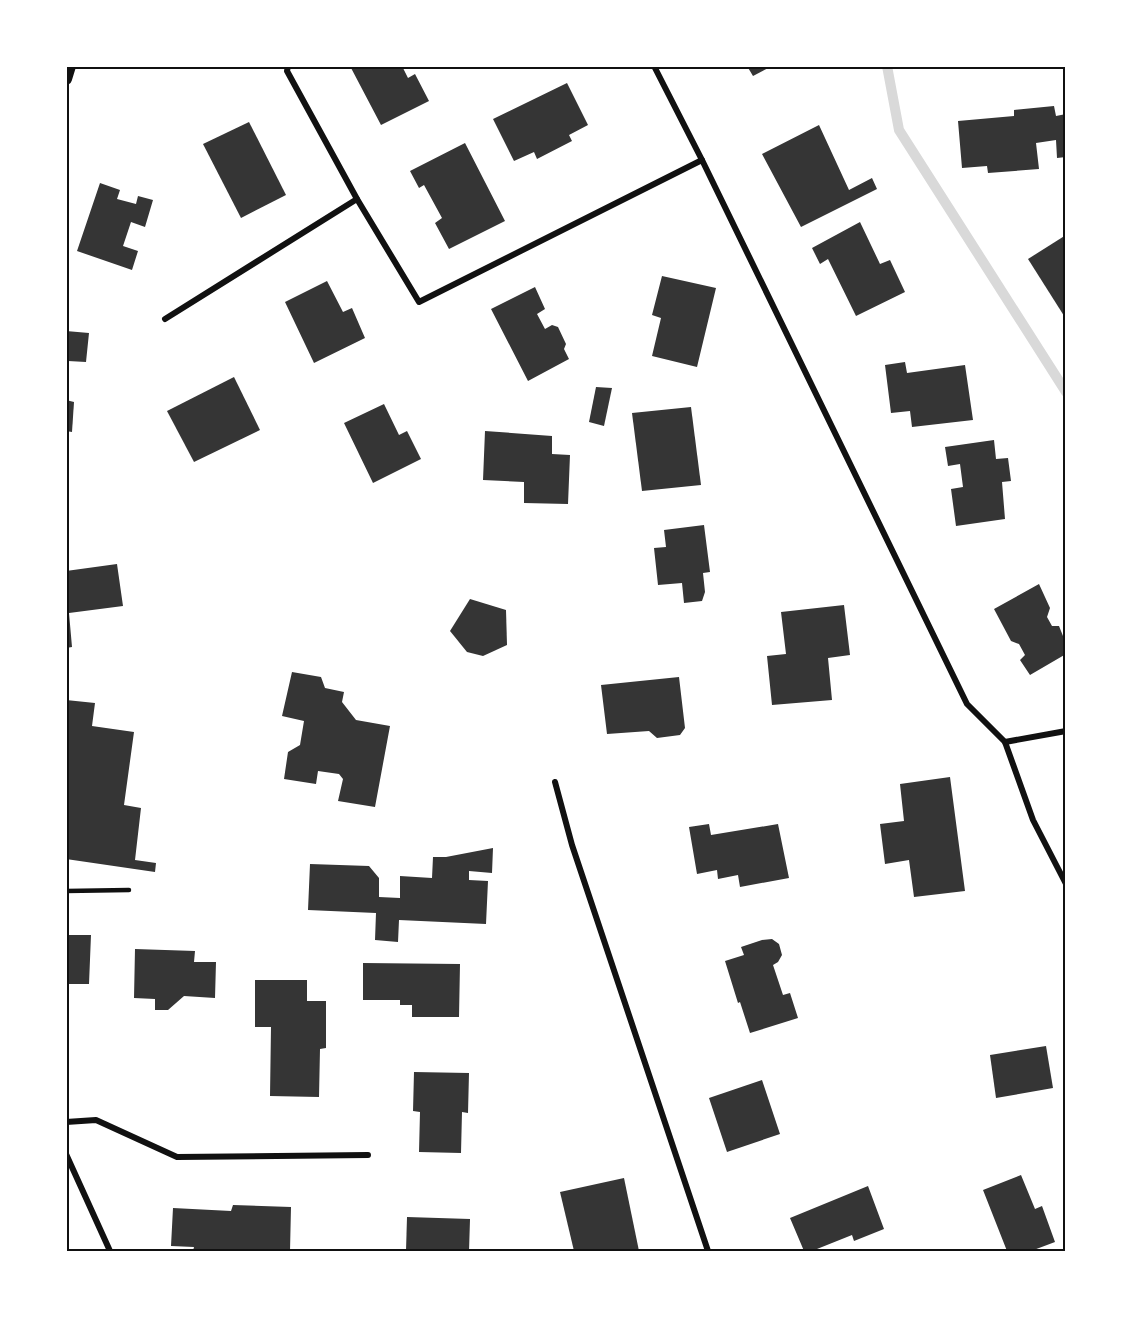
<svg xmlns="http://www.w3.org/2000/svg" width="1132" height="1317" viewBox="0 0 1132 1317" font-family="Karla,sans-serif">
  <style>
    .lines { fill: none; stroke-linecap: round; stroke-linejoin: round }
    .stream { stroke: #d9d9d9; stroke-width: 10 }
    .building { fill: #353535 }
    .service { stroke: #111; stroke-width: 4.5 }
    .minor { stroke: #111; stroke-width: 6 }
    .secondary { stroke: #111; stroke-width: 12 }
    .neatline { fill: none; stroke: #111; stroke-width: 2 }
  </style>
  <rect width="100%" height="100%" fill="#fff"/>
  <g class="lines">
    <!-- stream -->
    <path class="stream" d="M 887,66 L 899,130 L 1066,392"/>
  </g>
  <!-- building -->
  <g class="building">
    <path d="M 350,66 L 402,66 L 408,78 L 415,74 L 429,101 L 381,125 Z"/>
    <path d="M 747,66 L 772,66 L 753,76 Z"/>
    <path d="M 567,83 L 588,125 L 569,135 L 572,141 L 537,159 L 534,152 L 514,161 L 493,119 Z"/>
    <path d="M 1054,106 L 1056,116 L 1066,114 L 1066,157 L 1057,158 L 1056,140 L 1036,143 L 1039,169 L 988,173 L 987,166 L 962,168 L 958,121 L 1014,116 L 1014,110 Z"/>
    <path d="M 249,122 L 286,195 L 241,218 L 203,144 Z"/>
    <path d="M 819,125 L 849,190 L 872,178 L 877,189 L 801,227 L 762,154 Z"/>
    <path d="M 465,143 L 505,221 L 449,249 L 435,223 L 442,218 L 424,185 L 419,188 L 410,171 Z"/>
    <path d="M 100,183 L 120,190 L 117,199 L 136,204 L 138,196 L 153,200 L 145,227 L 131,222 L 123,246 L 138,251 L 132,270 L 77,251 Z"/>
    <path d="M 860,222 L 880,264 L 890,260 L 905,292 L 856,316 L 828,259 L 820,264 L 812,248 Z"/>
    <path d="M 1066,235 L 1066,319 L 1028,259 Z"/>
    <path d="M 662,276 L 716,288 L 697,367 L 652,356 L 661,318 L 652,315 Z"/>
    <path d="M 327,281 L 343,312 L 352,308 L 365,338 L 314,363 L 285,302 Z"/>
    <path d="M 535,287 L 545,309 L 537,314 L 545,329 L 552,325 L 558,327 L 566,344 L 564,349 L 569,359 L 528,381 L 491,309 Z"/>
    <path d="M 66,331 L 89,333 L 86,362 L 68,361 L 68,366 L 66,366 Z"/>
    <path d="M 905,362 L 907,373 L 965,365 L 973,420 L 912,427 L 910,411 L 891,413 L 885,365 Z"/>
    <path d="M 234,377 L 260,430 L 194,462 L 167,411 Z"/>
    <path d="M 596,387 L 612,388 L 604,426 L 589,422 Z"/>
    <path d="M 66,400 L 74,402 L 72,432 L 66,431 Z"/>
    <path d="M 384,404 L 399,435 L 407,431 L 421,459 L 373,483 L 344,423 Z"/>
    <path d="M 691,407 L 701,485 L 642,491 L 632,413 Z"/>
    <path d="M 485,431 L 552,436 L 552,454 L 570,455 L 568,504 L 524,503 L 524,482 L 483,480 Z"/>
    <path d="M 994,440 L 996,459 L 1008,458 L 1011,481 L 1002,482 L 1005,519 L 956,526 L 951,489 L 963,487 L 960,464 L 948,466 L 945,447 Z"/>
    <path d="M 704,525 L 710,572 L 703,573 L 705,592 L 702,601 L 684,603 L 682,583 L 658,585 L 654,548 L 666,547 L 664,530 Z"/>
    <path d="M 117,564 L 123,606 L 69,613 L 72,647 L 66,648 L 66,571 Z"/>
    <path d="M 1039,584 L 1050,608 L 1047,617 L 1052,626 L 1059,626 L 1063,636 L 1066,634 L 1066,654 L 1030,675 L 1020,660 L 1025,655 L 1019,644 L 1011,641 L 994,609 Z"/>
    <path d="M 470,599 L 506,610 L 507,645 L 483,656 L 467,652 L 450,631 Z"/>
    <path d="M 844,605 L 850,655 L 828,658 L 832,700 L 772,705 L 767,656 L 786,654 L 781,612 Z"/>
    <path d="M 292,672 L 321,677 L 325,688 L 344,692 L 342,702 L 356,720 L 390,726 L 375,807 L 338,801 L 343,779 L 339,774 L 318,771 L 316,784 L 284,779 L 288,752 L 300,745 L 304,721 L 282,716 Z"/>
    <path d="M 679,677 L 685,728 L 680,735 L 657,738 L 649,731 L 607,734 L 601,685 Z"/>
    <path d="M 66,700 L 95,703 L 92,726 L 134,732 L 124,805 L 141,808 L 135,860 L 156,863 L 155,872 L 66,859 Z"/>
    <path d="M 950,777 L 965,891 L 914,897 L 909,860 L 885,864 L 880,824 L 904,821 L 900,784 Z"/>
    <path d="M 709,824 L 711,835 L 778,824 L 789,878 L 740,887 L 738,875 L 718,879 L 717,870 L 697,874 L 689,827 Z"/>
    <path d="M 493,848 L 492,873 L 469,871 L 469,880 L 488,881 L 486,924 L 399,920 L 398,942 L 375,940 L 376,913 L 308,910 L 310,864 L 369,866 L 379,878 L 379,897 L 400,898 L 400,876 L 432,878 L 433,857 L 446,857 Z"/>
    <path d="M 66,935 L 91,935 L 89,984 L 69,984 L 69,994 L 66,994 Z"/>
    <path d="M 772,939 L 779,944 L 782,955 L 778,962 L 773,965 L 783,995 L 790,993 L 798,1018 L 750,1033 L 740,1002 L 738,1003 L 725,961 L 744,955 L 741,947 L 762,940 Z"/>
    <path d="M 135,949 L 195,951 L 194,962 L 216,962 L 215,998 L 184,996 L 168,1010 L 155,1010 L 155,999 L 134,998 Z"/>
    <path d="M 363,963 L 460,964 L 459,1017 L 412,1017 L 412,1005 L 400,1005 L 400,1000 L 363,1000 Z"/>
    <path d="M 255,980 L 307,980 L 307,1001 L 326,1001 L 326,1048 L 320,1049 L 319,1097 L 270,1096 L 271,1027 L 255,1027 Z"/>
    <path d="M 1046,1046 L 1053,1088 L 996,1098 L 990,1055 Z"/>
    <path d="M 414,1072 L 469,1073 L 468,1113 L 462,1112 L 461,1153 L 419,1152 L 420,1112 L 413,1111 Z"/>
    <path d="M 762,1080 L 780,1134 L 727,1152 L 709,1098 Z"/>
    <path d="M 1021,1175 L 1035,1209 L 1042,1206 L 1055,1242 L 1031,1251 L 1007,1251 L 983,1190 Z"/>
    <path d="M 624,1178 L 639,1251 L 574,1251 L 560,1192 Z"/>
    <path d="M 868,1186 L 884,1229 L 854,1241 L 852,1235 L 812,1251 L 804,1251 L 790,1218 Z"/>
    <path d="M 233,1205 L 291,1207 L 290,1251 L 193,1251 L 194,1247 L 171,1246 L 173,1208 L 231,1211 Z"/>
    <path d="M 407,1217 L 470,1219 L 469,1251 L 406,1251 Z"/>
  </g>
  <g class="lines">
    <!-- service -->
    <path class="service" d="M 66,891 L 129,890"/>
    <!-- minor -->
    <g class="minor">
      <path d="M 288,66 L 287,71 L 357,199 L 419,302 L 702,160"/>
      <path d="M 654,66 L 702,160 L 967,704 L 1005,742 L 1033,820 L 1066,884"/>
      <path d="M 165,319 L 357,199"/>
      <path d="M 1005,742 L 1066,731"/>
      <path d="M 555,782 L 572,845 L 708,1251"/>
      <path d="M 66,1122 L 96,1120 L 177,1157 L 368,1155"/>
      <path d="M 66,1154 L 110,1251"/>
    </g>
    <!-- secondary -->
    <path class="secondary" d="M 66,79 L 70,66"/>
  </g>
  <!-- border -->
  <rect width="1132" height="1317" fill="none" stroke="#ffffff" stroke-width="135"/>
  <rect x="68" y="68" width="996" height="1182" class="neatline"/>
</svg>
